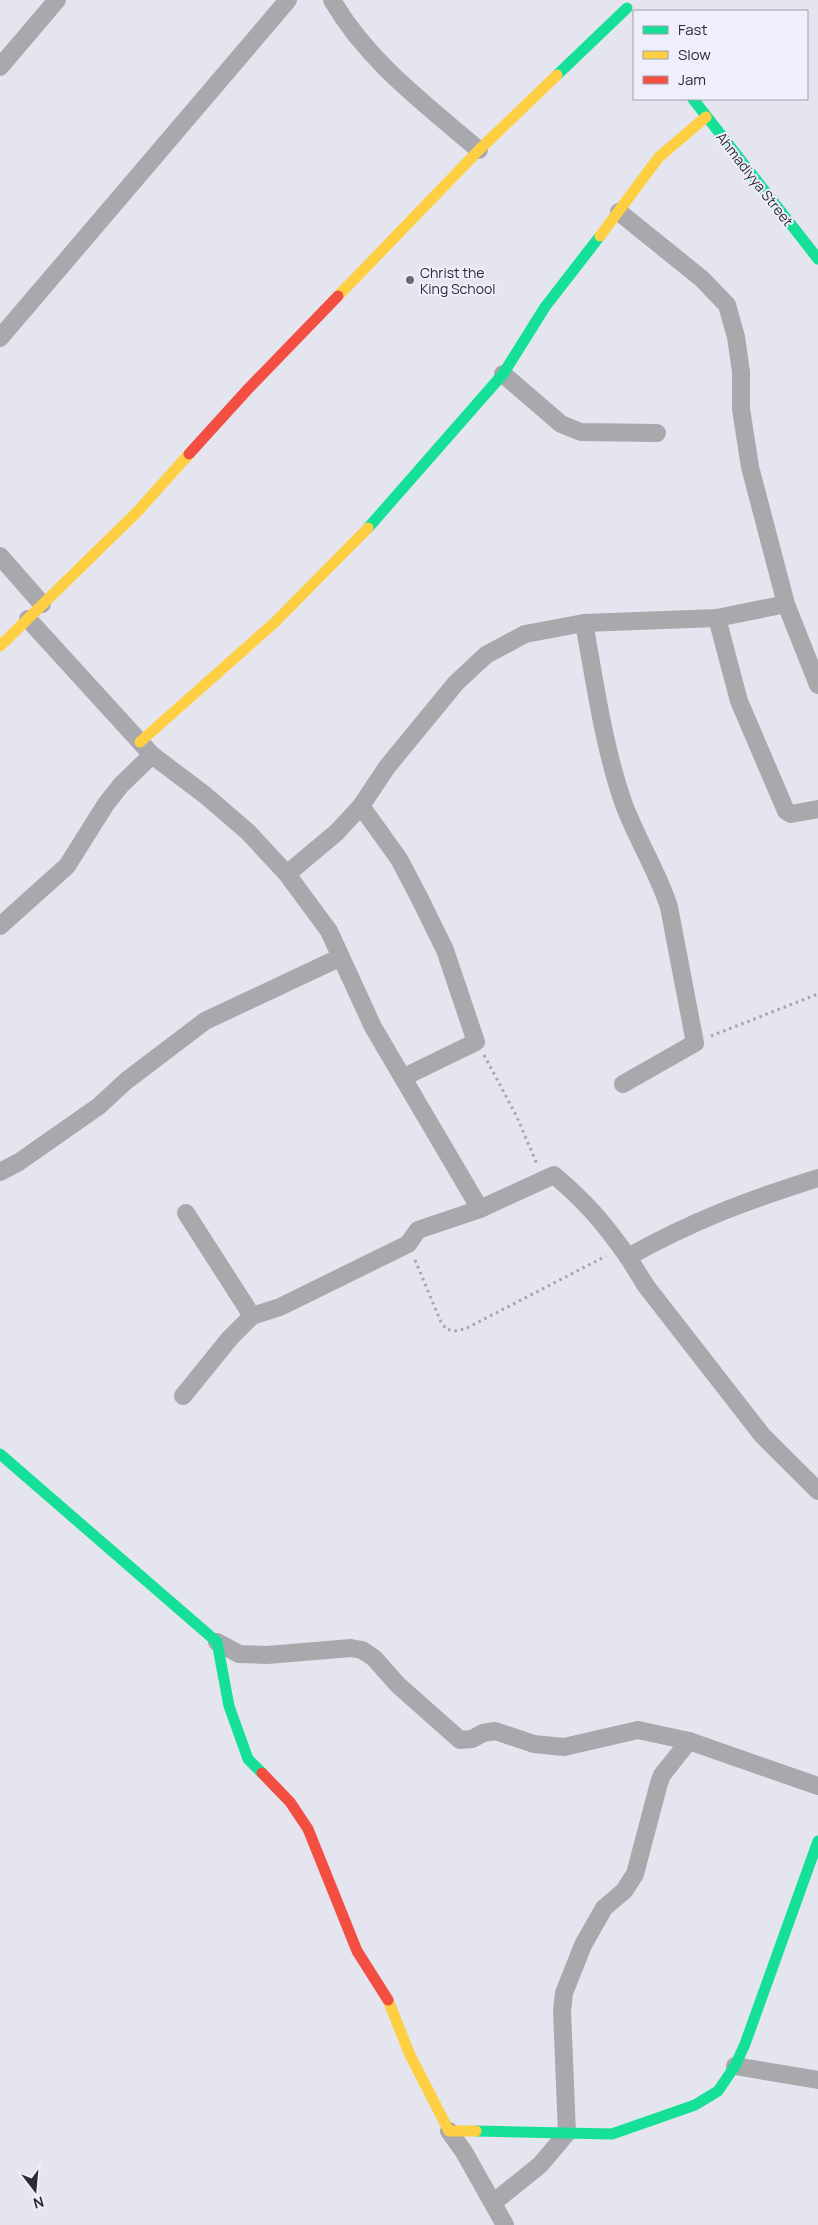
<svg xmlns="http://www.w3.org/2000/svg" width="818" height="2225" viewBox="0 0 818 2225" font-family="Manrope,sans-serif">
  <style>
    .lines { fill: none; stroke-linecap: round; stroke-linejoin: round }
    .path { stroke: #a5a5aa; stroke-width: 3; stroke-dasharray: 2.5 4; stroke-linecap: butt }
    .street { stroke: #a8a8ad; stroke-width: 18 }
    .fast { stroke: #16e098; stroke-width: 11 }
    .slow { stroke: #ffcf43; stroke-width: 11 }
    .jam { stroke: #f24e42; stroke-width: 11 }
    .poi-dot { fill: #6c6c74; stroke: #eeeefd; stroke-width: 2 }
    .labels { text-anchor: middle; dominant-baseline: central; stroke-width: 4; stroke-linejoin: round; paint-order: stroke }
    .street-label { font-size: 14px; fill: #2b2b32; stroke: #eeeefd }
    .poi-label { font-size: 14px; fill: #2b2b32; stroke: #eeeefd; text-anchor: start }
  </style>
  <rect width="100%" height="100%" fill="#e4e5ef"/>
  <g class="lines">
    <!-- path -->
    <g class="path">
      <path d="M 711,1036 L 818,994"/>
      <path d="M 484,1055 L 516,1115 L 537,1164"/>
      <path d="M 415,1260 L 441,1322 L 446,1329 L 454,1331 L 465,1329 L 606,1256"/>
    </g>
    <!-- street -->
    <g class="street">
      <path d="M 332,0 C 368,62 425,104 479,150"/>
      <path d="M 0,67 L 57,0"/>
      <path d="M 619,212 L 702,279 L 727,305 L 736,337 L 741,372 L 741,409 L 750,467 L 786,604 L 818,685"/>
      <path d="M 0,338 L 288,0"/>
      <path d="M 503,374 L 561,424 L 581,432 L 657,433"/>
      <path d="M 0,556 L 42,604"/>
      <path d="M 717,618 L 739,701 L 786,811 L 791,814 L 818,809"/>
      <path d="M 28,619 L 152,755 L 205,795 L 248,832 L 287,874 L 329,931 L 373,1027 L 480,1209"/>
      <path d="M 584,623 C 595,682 603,744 623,802 C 636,838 657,870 669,907 L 695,1043 L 623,1084"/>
      <path d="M 361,806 L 399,859 L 419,897 L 445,950 L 476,1042 L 404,1077"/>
      <path d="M 287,874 L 337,832 L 361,806 L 387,767 L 456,683 L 486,655 L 525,634 L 584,623 L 717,618 L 786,604"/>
      <path d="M 0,926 L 67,866 L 106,804 L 121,785 L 152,755"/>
      <path d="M 0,1172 L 19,1162 L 99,1106 L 126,1081 L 205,1021 L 341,957"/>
      <path d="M 818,1178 C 748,1200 692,1221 628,1257 L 646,1286 L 762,1435 L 818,1491"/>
      <path d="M 186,1213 L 252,1316"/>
      <path d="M 183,1396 L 230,1338 L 252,1316 L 280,1307 L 408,1244 L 418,1230 L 480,1209 L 554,1175 C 587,1203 603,1222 628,1257"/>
      <path d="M 217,1642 L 239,1654 L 267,1655 L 351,1648 L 362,1650 L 374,1658 L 398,1685 L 460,1740 L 472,1739 L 483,1733 L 495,1731 L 534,1744 L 564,1747 L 638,1730 L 689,1741 L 818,1786"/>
      <path d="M 735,2066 L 818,2080"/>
      <path d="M 449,2131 L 464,2152 L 505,2225"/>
      <path d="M 494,2202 L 540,2165 L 567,2133 L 562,2011 L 564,1993 L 583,1945 L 604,1908 L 624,1891 L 635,1874 L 659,1783 L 662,1775 L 689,1741"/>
    </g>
    <!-- fast -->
    <g class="fast">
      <path d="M 557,75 L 627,8"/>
      <path d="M 693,99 L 818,259"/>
      <path d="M 368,528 L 503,374 L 545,307 L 600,236"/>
      <path d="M 0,1454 L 217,1642 L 229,1706 L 248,1759 L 262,1773"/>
      <path d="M 476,2131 L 612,2134 L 695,2105 L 718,2091 L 735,2066 L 745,2044 L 818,1841"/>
    </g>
    <!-- slow -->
    <g class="slow">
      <path d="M 600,236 L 659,157 L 706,117"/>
      <path d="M 338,296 L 479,150 L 557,75"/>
      <path d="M 0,646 L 138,511 L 189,454"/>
      <path d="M 140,742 L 274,623 L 368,528"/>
      <path d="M 388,2000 L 410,2055 L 449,2131 L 476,2131"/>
    </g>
    <!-- jam -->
    <g class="jam">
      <path d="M 189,454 L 248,389 L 338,296"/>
      <path d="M 262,1773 L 290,1802 L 308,1829 L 357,1951 L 388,2000"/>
    </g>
  </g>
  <!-- markers -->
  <circle class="poi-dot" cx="410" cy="280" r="5"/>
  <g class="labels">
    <!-- street labels -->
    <g class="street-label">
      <text transform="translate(755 179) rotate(52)">Ahmadiyya Street</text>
    </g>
    <!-- poi labels -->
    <g class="poi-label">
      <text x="420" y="272">Christ the<tspan x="420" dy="16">King School</tspan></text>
    </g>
  </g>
  <!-- legend -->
  <rect x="633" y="10" width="175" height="90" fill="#eeeefd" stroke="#a0a0ac"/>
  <rect x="643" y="26" width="25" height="8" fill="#16e098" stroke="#a0a0ac"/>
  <text x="678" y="35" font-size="15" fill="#2b2b32">Fast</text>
  <rect x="643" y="51" width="25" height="8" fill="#ffcf43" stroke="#a0a0ac"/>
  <text x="678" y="60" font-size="15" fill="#2b2b32">Slow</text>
  <rect x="643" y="76" width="25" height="8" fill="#f24e42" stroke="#a0a0ac"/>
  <text x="678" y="85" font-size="15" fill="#2b2b32">Jam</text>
  <!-- north arrow -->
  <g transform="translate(35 2190) rotate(164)" stroke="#eeeefd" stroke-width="4" paint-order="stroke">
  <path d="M0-4L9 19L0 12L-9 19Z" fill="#2b2b32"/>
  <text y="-8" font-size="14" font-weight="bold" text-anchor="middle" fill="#2b2b32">N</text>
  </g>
</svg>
